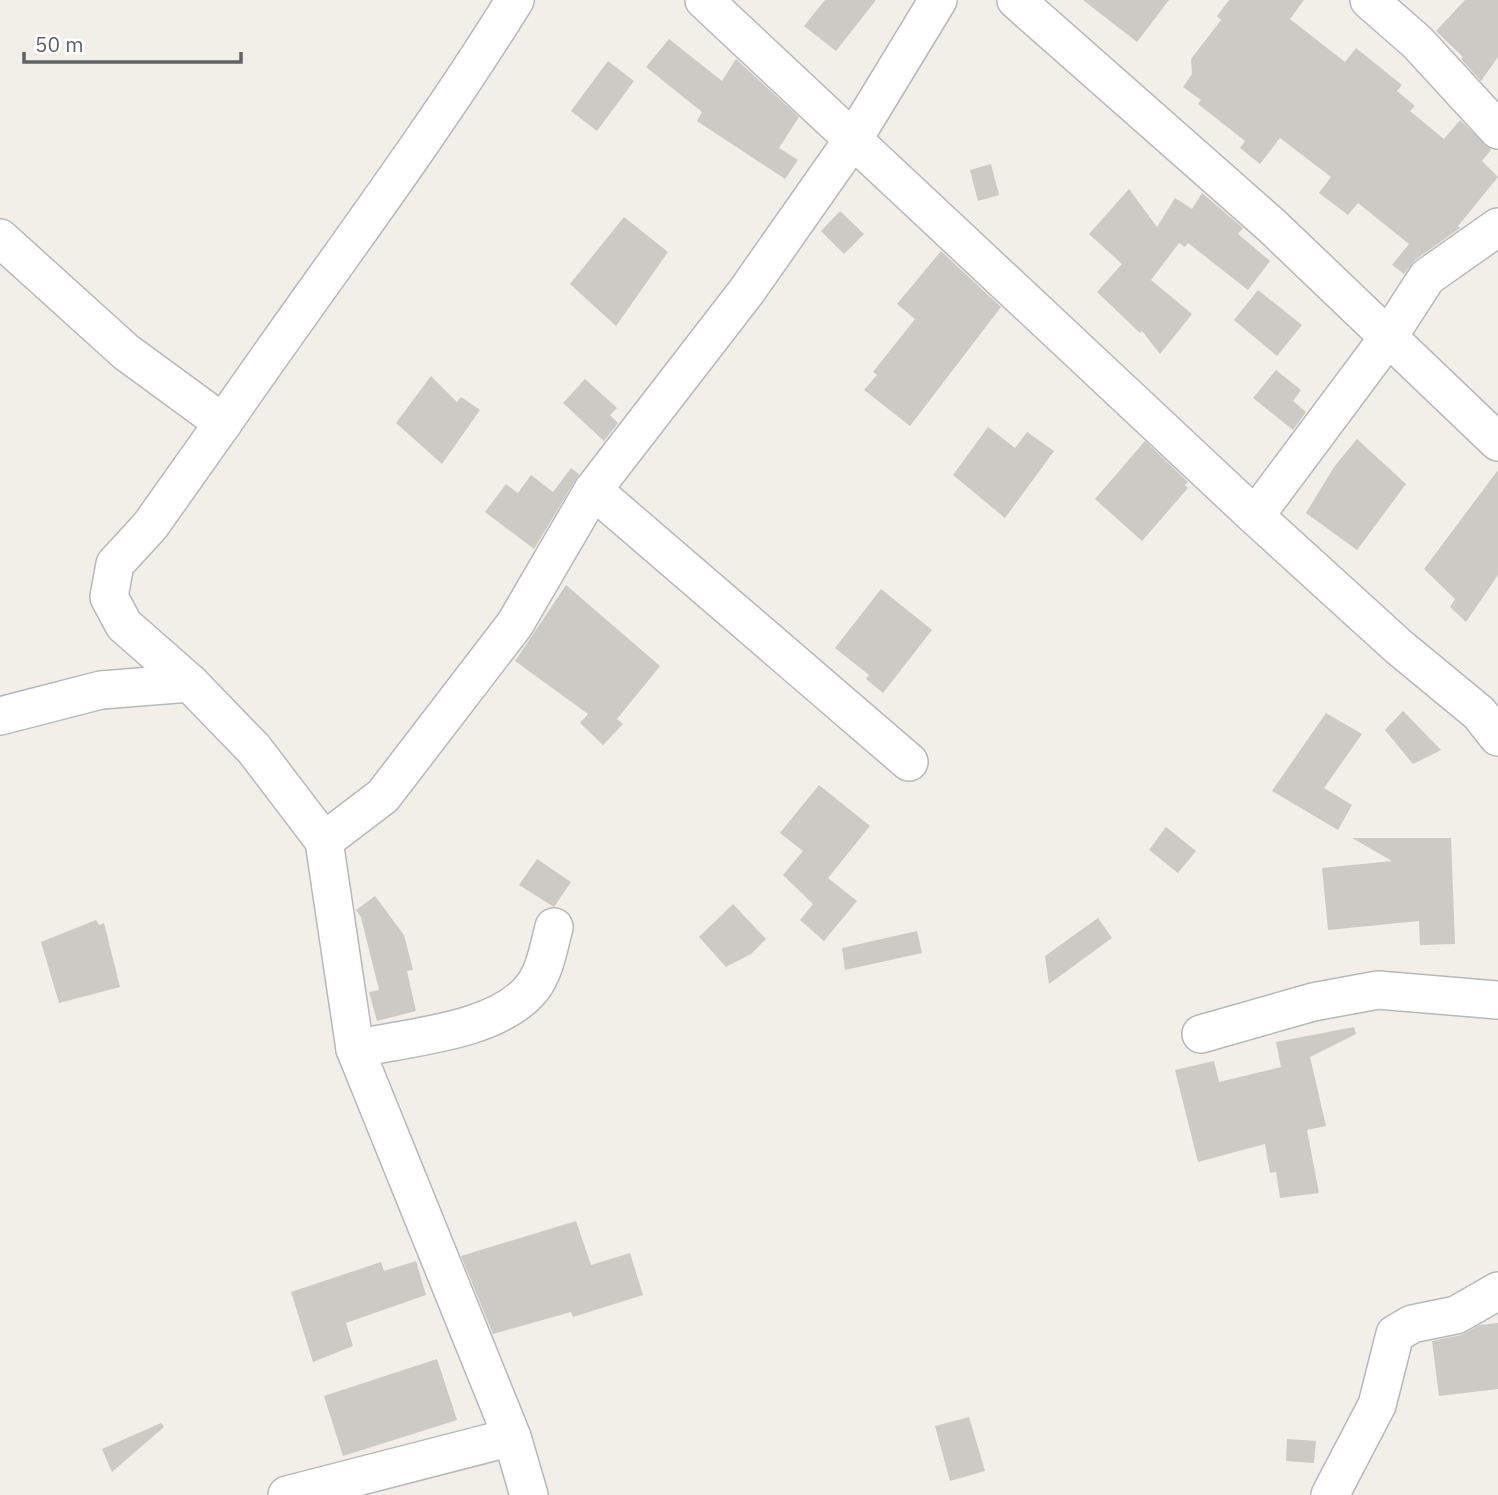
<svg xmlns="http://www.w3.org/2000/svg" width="1498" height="1495" viewBox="0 0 1498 1495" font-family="'IBM Plex Sans',sans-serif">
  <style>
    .building { fill: #cccac5 }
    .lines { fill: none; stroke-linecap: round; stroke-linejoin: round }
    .minor-casing { stroke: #b5b8bc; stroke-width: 40 }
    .minor { stroke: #fff; stroke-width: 37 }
  </style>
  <rect width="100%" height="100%" fill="#f1efe8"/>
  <!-- building -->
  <g class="building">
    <path d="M 825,0 L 876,0 L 836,51 L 804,26 Z"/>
    <path d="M 1083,0 L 1169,0 L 1137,42 Z"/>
    <path d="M 1229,0 L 1304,0 L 1290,19 L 1345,62 L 1356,48 L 1402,85 L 1397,91 L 1415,106 L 1410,111 L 1444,139 L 1460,120 L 1491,150 L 1482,161 L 1498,177 L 1458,226 L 1460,228 L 1415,260 L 1404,274 L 1392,265 L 1409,244 L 1358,203 L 1348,215 L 1319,193 L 1331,177 L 1280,138 L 1260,164 L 1240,148 L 1245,141 L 1198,104 L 1201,100 L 1183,87 L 1192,74 L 1191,59 L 1221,20 L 1217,16 Z"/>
    <path d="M 1465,0 L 1498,0 L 1498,57 L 1481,81 L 1461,59 L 1463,57 L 1436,31 Z"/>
    <path d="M 669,39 L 722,81 L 736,59 L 799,117 L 779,148 L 798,160 L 785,179 L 697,121 L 702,112 L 646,67 Z"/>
    <path d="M 608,61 L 634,81 L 597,131 L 571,111 Z"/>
    <path d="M 991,164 L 999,195 L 978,201 L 970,170 Z"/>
    <path d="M 1129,189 L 1157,227 L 1175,198 L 1192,209 L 1202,193 L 1243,228 L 1238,234 L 1270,261 L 1248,290 L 1188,243 L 1185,247 L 1179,243 L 1151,280 L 1192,314 L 1160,354 L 1142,331 L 1140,333 L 1097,292 L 1122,264 L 1089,234 Z"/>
    <path d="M 840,211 L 864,234 L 844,254 L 821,231 Z"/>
    <path d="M 624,217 L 668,252 L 616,326 L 570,284 Z"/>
    <path d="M 941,251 L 1001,307 L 910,426 L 864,390 L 877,375 L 873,372 L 915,319 L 897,304 Z"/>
    <path d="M 1258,290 L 1302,325 L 1277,356 L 1234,320 Z"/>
    <path d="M 1276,370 L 1301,390 L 1293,401 L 1306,412 L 1293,430 L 1253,398 Z"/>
    <path d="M 431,376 L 457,402 L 461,397 L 480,410 L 442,464 L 396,423 Z"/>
    <path d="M 585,379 L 617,408 L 610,415 L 618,423 L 604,441 L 563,403 Z"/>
    <path d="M 988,427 L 1015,448 L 1027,432 L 1054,451 L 1005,518 L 953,475 Z"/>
    <path d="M 1357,439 L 1406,484 L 1357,550 L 1306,513 L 1334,467 Z"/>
    <path d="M 1145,441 L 1188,482 L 1185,485 L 1188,488 L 1142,541 L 1095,499 Z"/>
    <path d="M 571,468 L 579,474 L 534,549 L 485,512 L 506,484 L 518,493 L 531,475 L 553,492 Z"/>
    <path d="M 1498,470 L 1498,575 L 1466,622 L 1450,607 L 1455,599 L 1424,569 Z"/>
    <path d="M 566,585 L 660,666 L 617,719 L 623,724 L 603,745 L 580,723 L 588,714 L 515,661 Z"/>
    <path d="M 881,589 L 932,630 L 883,693 L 866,679 L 869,675 L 835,648 Z"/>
    <path d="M 1403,711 L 1441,750 L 1413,764 L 1385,730 Z"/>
    <path d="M 1326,713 L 1362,734 L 1324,788 L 1352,805 L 1338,830 L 1272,791 Z"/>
    <path d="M 819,785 L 870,826 L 828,878 L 857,901 L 824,941 L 800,920 L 813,904 L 783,875 L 803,851 L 780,833 Z"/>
    <path d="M 1166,827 L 1196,851 L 1178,873 L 1149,850 Z"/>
    <path d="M 1352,838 L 1451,838 L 1455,944 L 1420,945 L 1419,921 L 1328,930 L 1322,868 L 1392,861 Z"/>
    <path d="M 537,859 L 571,882 L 554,907 L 519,885 Z"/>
    <path d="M 375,896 L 404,935 L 413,970 L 407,971 L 416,1011 L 377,1021 L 369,992 L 379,990 L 361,917 L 356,910 Z"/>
    <path d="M 733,904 L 766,939 L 751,954 L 726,967 L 699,937 Z"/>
    <path d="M 1098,918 L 1112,938 L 1049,984 L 1045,956 Z"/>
    <path d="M 96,920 L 99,925 L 104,923 L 120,987 L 59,1003 L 41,942 Z"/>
    <path d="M 917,931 L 922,953 L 845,970 L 842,948 Z"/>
    <path d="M 1354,1027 L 1356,1034 L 1310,1057 L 1326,1126 L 1307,1130 L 1319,1193 L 1280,1198 L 1276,1172 L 1270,1173 L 1265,1144 L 1198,1162 L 1175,1070 L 1214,1061 L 1219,1082 L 1281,1067 L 1276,1042 Z"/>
    <path d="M 576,1221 L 591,1265 L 630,1253 L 643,1295 L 573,1317 L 571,1312 L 493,1334 L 461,1256 Z"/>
    <path d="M 416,1261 L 426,1295 L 346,1323 L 353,1346 L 313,1362 L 291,1292 L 381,1262 L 384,1271 Z"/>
    <path d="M 1498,1323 L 1498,1389 L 1439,1396 L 1432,1341 L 1461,1335 L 1480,1325 Z"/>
    <path d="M 437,1359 L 457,1420 L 343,1456 L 324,1396 Z"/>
    <path d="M 969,1417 L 985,1471 L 950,1481 L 935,1426 Z"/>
    <path d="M 161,1423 L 164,1427 L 112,1472 L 102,1449 Z"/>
    <path d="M 1287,1439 L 1316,1441 L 1314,1463 L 1286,1461 Z"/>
  </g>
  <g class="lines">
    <defs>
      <g id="minor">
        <path d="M 704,0 L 1255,516 L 1399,647 L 1479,713 L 1498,737"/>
        <path d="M 1016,0 L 1271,225 L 1498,442"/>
        <path d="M 1369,0 L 1417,42 L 1498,130"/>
        <path d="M 0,238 L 126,352 L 223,423 C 320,282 425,145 515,0"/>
        <path d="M 593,490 L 909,762"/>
        <path d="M 1255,516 L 1387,339 L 1427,277 L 1498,227"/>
        <path d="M 190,683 L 124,625 L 109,597 L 115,564 L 150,526 L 223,423"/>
        <path d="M 0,716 L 101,690 L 190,683 L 254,749 L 324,841 L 355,1049 L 512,1437 L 529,1495"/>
        <path d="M 324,841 L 383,796 L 515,624 L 593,490 L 746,292 L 854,138 L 938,0"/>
        <path d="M 1201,1034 L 1313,1002 L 1378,990 L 1498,1000"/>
        <path d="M 355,1049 C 408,1037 497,1032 532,988 C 545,972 549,946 554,927"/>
        <path d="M 287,1495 L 512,1437"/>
        <path d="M 1330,1495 L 1377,1405 L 1395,1334 L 1412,1324 L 1456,1315 L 1498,1291"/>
      </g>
    </defs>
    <!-- minor casing -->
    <use href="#minor" class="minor-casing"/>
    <!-- minor -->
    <use href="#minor" class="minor"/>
  </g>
  <!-- scale -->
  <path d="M24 52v10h217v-10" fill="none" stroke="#5f6368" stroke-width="3.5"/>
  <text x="35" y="52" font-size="21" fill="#5f6368" stroke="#ffffff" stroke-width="5" paint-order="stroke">50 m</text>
</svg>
